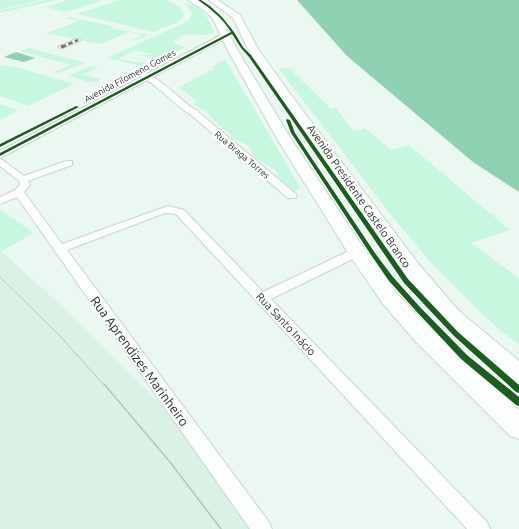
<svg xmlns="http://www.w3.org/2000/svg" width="519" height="529" viewBox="0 0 519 529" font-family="Ubuntu,sans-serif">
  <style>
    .built { fill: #daf1e5 }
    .green { fill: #c8f7df; fill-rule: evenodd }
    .water { fill: #8fd1b3 }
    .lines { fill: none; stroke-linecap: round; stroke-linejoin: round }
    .minor-casing { stroke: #c9d4ce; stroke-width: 2 }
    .tertiary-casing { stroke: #c9d4ce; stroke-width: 2 }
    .primary-casing { stroke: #c9d4ce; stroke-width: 2 }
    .minor { fill: #fcfefd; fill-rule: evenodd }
    .tertiary { fill: #fcfefd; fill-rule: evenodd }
    .primary { fill: #fcfefd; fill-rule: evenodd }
    .tram-far1 { stroke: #bcc0be; stroke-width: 1 }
    .tram { stroke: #bcc0be; stroke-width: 1.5 }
    .quiet-far1 { stroke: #8d6e63; stroke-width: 2.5; stroke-dasharray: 4.5 2.5; stroke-linecap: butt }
    .quiet { stroke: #8d6e63; stroke-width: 3; stroke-dasharray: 5.5 3; stroke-linecap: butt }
    .cycleway-casing { stroke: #fff; stroke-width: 2 }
    .cycleway { fill: #1b5e20; fill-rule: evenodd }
    .labels { text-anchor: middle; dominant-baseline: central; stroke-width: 4; stroke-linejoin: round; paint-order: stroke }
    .far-street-label { font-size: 9px; fill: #252e2a; stroke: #fff }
    .street-label { font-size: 11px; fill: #252e2a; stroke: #fff }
    .near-street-label { font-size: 13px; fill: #252e2a; stroke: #fff }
  </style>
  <rect width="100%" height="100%" fill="#ebf8f1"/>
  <!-- built -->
  <path class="built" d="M 0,250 L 81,324 L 157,400 L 221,484 L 252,529 L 0,529 Z"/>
  <!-- green -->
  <g class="green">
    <path d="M 0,0 L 41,0 L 0,10 Z"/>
    <path d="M 45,0 L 57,0 L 0,13 L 0,11 Z"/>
    <path d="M 68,0 L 103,0 L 66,12 L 46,7 Z"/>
    <path d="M 120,0 L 167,0 L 182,9 L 184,16 L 180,21 L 154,32 L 76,14 Z"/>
    <path d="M 185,3 C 187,4 189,4 191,4 C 203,8 212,23 214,33 C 200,39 192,30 178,37 L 184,39 L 179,38 L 173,41 L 174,42 L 173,43 L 186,47 L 145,67 L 108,58 L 188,21 L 192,13 ZM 135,50 L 153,55 L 135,54 L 156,58 L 146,63 C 136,61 129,62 118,59 Z"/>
    <path d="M 69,17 L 113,26 L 111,28 L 149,35 L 134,41 L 131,40 L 143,35 L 129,32 L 100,44 L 46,33 L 79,21 L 66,18 Z"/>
    <path d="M 29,48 L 86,63 L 58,73 L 54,72 L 71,65 L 20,51 Z"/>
    <path d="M 225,59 L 300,187 L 294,192 L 281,181 L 275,170 L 253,157 L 249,146 L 233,139 L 229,133 L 219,126 L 206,111 L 192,104 L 197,101 L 179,87 L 214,69 L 212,67 Z"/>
    <path d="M 0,65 L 12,66 L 74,84 L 28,106 L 0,96 Z"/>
    <path d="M 90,66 L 97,68 L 83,74 L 100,79 L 96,82 L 93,81 L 89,82 L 69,76 Z"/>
    <path d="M 289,68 L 331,109 L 336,108 L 353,131 L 365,128 L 391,150 L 409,145 L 510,230 L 471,243 L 519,278 L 519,345 L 486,318 L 432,264 L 395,220 L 279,69 Z"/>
    <path d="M 0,104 L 18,110 L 0,120 Z"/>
    <path d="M 0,209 L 34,233 L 2,251 L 0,250 Z"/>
  </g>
  <!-- water -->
  <g class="water">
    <path d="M 297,0 L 519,0 L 519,192 L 473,162 L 347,56 Z"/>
    <path d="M 16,52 L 35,58 L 24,62 L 4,57 Z"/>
  </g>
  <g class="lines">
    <defs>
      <g id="minor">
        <path d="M 76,39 L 81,40 L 63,48 L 58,47 Z"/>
        <path d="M 138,73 C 155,70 180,102 196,110 L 296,194 L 297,196 L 296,198 L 288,198 L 190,114 C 171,103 158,84 138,75 Z"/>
        <path d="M 0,158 L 24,176 L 66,161 L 72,161 L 72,165 L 28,181 L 30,185 L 24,192 L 62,244 L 168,206 L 184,210 L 263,292 L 353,249 L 361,249 L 363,252 L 361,255 L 271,299 L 487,522 L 490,529 L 467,529 L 176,214 L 165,213 L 67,250 L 269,522 L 272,529 L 250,529 L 17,197 L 0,204 L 0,197 L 15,190 L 20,185 L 19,181 L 0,166 Z"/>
      </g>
      <path id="tertiary" d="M 223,34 L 230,36 L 0,158 L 0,151 Z"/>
      <g id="primary">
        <path d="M 188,0 L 198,0 L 212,8 L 220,16 L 237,49 L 290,137 L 364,248 L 397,294 L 432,330 L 519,410 L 519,439 L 510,436 L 416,342 L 383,304 L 350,256 L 276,137 L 227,49 L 213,19 L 206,12 Z"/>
        <path d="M 209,0 L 218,0 L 240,15 L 258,49 L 291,95 L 417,262 L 458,310 L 519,361 L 519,385 L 511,382 L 444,322 L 403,272 L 248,49 L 233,18 Z"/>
      </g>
    </defs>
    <!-- minor casing -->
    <use href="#minor" class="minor-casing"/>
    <!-- tertiary casing -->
    <use href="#tertiary" class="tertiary-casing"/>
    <!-- primary casing -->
    <use href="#primary" class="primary-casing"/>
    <!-- minor -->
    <use href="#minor" class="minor"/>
    <!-- tertiary -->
    <use href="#tertiary" class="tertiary"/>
    <!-- primary -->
    <use href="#primary" class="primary"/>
    <!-- tram-far1 -->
    <path class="tram-far1" d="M 0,277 L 60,336 L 104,385"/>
    <!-- tram -->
    <path class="tram" d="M 104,384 L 170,462 L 221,529"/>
    <!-- quiet-far1 -->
    <path class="quiet-far1" d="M 62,47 L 78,40"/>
    <!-- quiet -->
    <path class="quiet" d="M 61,47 L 64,46"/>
    <defs>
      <g id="cycleway">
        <path d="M 198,0 L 201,0 L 210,6 L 222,17 L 234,32 L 243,47 L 251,55 L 408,279 L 458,332 L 519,385 L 519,393 L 516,392 L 454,336 L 404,283 L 249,57 L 241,48 L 232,34 L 0,156 L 0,153 L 231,32 C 222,18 211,9 198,0 Z"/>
        <path d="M 76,106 L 79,107 L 0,147 L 0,144 Z"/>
        <path d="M 287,119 L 290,120 L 295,133 L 375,253 L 393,277 L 420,307 L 467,355 L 519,397 L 519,406 L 516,405 L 461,359 L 416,311 L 389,281 L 371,255 L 291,133 L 286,120 Z"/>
      </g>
    </defs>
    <!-- cycleway casing -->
    <use href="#cycleway" class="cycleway-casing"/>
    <!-- cycleway -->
    <use href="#cycleway" class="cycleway"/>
  </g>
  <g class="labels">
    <!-- far-street labels -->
    <g class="far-street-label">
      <text transform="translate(130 76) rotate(-28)">Avenida Filomeno Gomes</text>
      <text transform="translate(242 155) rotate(40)">Rua Braga Torres</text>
    </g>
    <!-- street labels -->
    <g class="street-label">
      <text transform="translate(359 196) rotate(55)">Avenida Presidente Castelo Branco</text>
      <text transform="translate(286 324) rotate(47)">Rua Santo Inácio</text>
    </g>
    <!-- near-street labels -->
    <g class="near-street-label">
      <text transform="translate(140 361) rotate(54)">Rua Aprendizes Marinheiro</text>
    </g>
  </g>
</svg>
